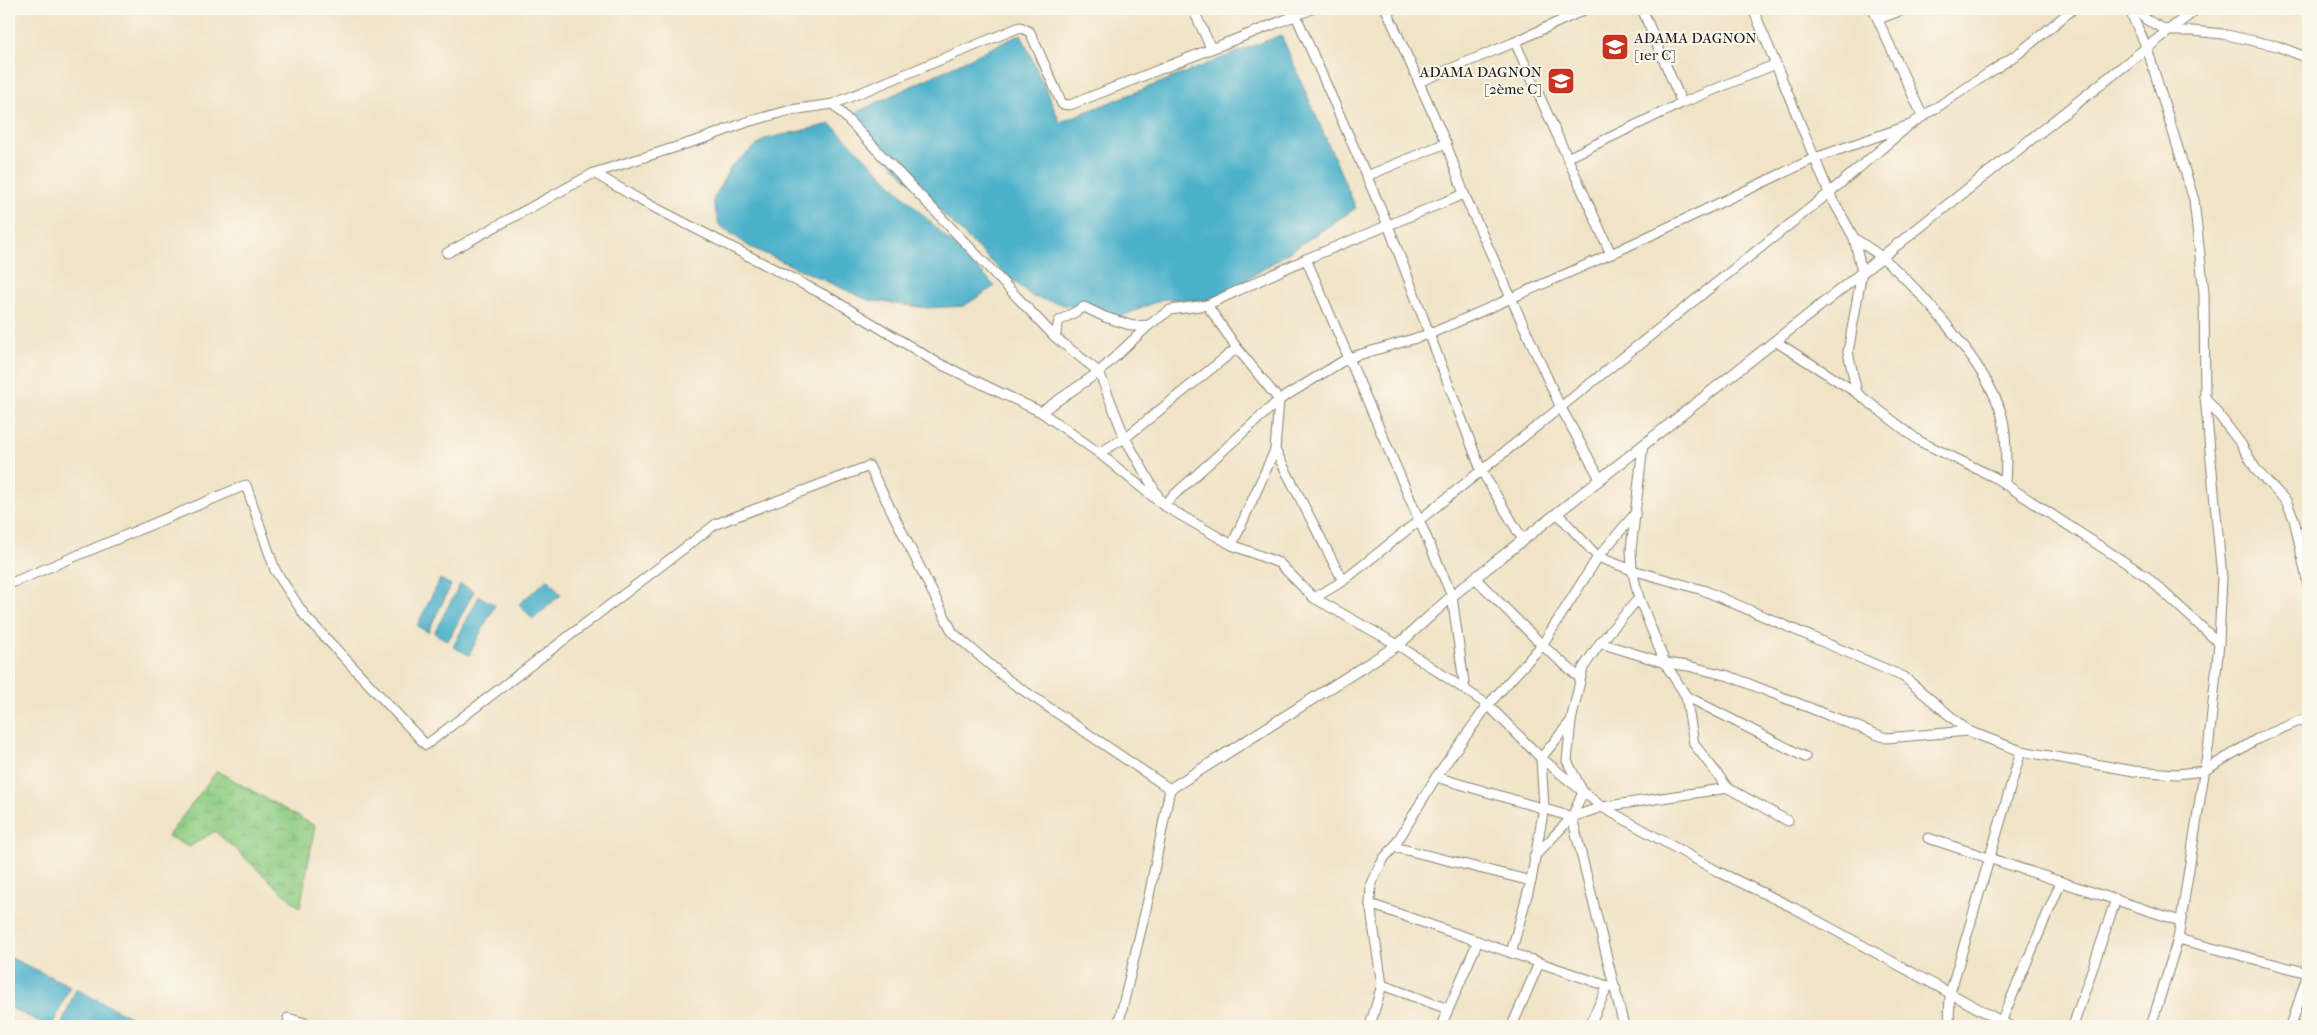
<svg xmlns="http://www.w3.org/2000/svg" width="2317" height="1035" viewBox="0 0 2317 1035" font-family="'IM FELL French Canon',serif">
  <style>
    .wetland { fill: url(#wetland-marsh); stroke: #567450 }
    .water { fill: #4bb1ca; stroke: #346673 }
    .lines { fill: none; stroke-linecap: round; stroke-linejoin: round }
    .minor-casing { stroke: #868071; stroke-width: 11 }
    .tertiary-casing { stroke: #868071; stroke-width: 12 }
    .minor { stroke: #fff; stroke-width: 9 }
    .tertiary { stroke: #fff; stroke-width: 10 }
    .labels { text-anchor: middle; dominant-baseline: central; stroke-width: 4; stroke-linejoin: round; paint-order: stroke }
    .poi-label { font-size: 15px; fill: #1c1c1c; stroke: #fbf7ec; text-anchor: start }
  </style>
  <defs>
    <pattern id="wetland-marsh" width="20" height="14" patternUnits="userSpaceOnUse" patternTransform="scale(1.25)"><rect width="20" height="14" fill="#90cd83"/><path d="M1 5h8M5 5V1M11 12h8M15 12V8" fill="none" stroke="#7caf71"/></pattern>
  </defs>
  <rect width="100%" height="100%" fill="#fbf7ec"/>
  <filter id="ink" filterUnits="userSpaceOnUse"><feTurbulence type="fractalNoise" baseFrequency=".02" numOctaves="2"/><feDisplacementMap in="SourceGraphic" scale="10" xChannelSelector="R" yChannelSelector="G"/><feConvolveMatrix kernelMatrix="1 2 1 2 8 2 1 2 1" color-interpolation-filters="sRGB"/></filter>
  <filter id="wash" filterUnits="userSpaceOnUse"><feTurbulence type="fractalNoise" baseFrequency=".0096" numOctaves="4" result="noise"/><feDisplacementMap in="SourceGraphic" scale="20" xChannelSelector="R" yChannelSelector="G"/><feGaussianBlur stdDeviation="1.12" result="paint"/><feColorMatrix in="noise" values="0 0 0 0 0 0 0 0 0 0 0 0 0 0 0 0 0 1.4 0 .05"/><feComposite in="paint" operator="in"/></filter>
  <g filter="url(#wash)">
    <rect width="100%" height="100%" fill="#f0e3c6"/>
    <!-- wetland -->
    <path class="wetland" d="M 217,771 L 315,826 L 300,908 L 215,831 L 189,847 L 168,836 Z"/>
    <!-- water -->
    <g class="water">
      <path d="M 1021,34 L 1060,122 L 1281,35 L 1356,208 L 1215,301 L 1163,299 L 1118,318 L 1033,297 L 1000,270 L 897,169 L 851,115 Z"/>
      <path d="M 831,124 L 995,286 L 964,306 L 927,308 L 868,300 L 750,247 L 719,225 L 713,200 L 731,166 L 765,139 Z"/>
      <path d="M 440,579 L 451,585 L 428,632 L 417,626 Z"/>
      <path d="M 548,579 L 561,595 L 533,619 L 519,604 Z"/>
      <path d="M 460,584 L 474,591 L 448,641 L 434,633 Z"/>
      <path d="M 479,596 L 495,605 L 469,655 L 453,647 Z"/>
      <path d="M 9,957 L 70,986 L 52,1026 L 48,1026 L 9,1007 Z"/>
      <path d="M 76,989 L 144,1024 L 143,1026 L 61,1026 Z"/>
    </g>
  </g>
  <g filter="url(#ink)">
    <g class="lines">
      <defs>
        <g id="minor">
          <path d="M 1193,9 L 1211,48"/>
          <path d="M 1293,9 L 1388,225 L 1481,470 L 1523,540"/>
          <path d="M 1386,9 L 1446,143 L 1464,194 L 1560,406 L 1600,479"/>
          <path d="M 1642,9 L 1682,103"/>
          <path d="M 1753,9 L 1829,193 L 1854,238 L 1862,272 L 1848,352 L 1857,393"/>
          <path d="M 1873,9 L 1922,115"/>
          <path d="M 2129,9 L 2147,48 L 2194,200 L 2204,293 L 2205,397 L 2222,577 L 2219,643 L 2209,742 L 2178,939 L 2151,1026"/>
          <path d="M 2134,9 L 2147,20 L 2168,31 L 2193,31 L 2222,34 L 2277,46 L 2308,58"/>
          <path d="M 1878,19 L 1905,9"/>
          <path d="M 1515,42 L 1611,254"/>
          <path d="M 1419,82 L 1515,42 L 1586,9"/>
          <path d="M 833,104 L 1055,337 L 1099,372 L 1125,438 L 1163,505 L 1279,400 L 1348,358 L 1430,334 L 1611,254 L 1815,158 L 1910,125 L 2019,53 L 2073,9"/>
          <path d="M 1567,158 L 1682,103 L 1776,64"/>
          <path d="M 594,173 L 640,200 L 832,299 L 936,362 L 1041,412 L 1099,453 L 1163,505 L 1232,545 L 1279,563 L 1314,598 L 1398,645 L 1488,705 L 1541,758 L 1602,807 L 1717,871 L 1794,908 L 2010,1026"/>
          <path d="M 1367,176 L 1446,143"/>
          <path d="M 1854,238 C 1864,245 1874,251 1883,258 C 1920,290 1993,372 2003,420 C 2007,441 2006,463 2005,485"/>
          <path d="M 447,253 L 594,173 L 705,138 L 747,122 L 791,110 L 833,104 L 1020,27 L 1030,32 L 1062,104 L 1070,105 L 1312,9"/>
          <path d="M 1306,259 L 1452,596 L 1465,690"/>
          <path d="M 1207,305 L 1237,348 L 1279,400 L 1275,450 L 1232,545"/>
          <path d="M 1055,337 L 1059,321 L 1084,307 L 1105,317 L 1133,326 L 1149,325 L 1170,310 L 1207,305 L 1306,259 L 1464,194"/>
          <path d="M 1775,341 L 1857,393 L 1919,441 L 1994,477 L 2146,576 L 2219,643"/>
          <path d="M 2205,397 L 2241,444 L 2257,471 L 2286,501 L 2294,519 L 2308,585"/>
          <path d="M 1041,412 L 1099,372 L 1149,325"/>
          <path d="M 1275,450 L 1343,581"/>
          <path d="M 1099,453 L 1125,438 L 1237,348"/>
          <path d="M 1557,513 L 1598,557 L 1632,570 L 1703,590 L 1904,677 L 1968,731 L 2021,751 L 2134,771 L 2177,774 L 2204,771 L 2257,739 L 2299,721 L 2308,720"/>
          <path d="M 1475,578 L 1542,645 L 1580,678"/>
          <path d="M 9,584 L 246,485 L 275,570 L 305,616 L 426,745 L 716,524 L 869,466 L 953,633 L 1008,680 L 1170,789 L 1149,896 L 1118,1026"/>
          <path d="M 1314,598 L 1343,581 L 1829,193 L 1906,128"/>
          <path d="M 1639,598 L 1665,663 L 1686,696 L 1694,744 L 1728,788 L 1788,821"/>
          <path d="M 1600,643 L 1665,663 L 1688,666 L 1729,676 L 1886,738 L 1968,731"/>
          <path d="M 1686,696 L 1805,757"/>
          <path d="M 1571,721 L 1567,761 L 1583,792 L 1572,817 L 1624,1026"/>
          <path d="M 1436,777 L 1572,817"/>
          <path d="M 1928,838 L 2180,921"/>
          <path d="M 1394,847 L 1531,881"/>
          <path d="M 1534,857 L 1572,817 L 1602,807 L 1728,788"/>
          <path d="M 1370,904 L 1616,989"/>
          <path d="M 2178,939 L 2308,973"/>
          <path d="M 1511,953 L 1531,881 L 1544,807 L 1541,758 L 1571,721 L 1583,668 L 1600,643 L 1639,598 L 1632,570 L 1631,550 L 1643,445"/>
          <path d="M 1382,985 L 1448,1009"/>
          <path d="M 288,1018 L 315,1026"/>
          <path d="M 2001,1022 L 2061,882"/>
          <path d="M 1370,1026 L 1382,985 L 1370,904 L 1371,883 L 1384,858 L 1394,847 L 1436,777 L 1488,705 L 1542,645 L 1598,557 L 1634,515"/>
          <path d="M 1441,1026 L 1478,941"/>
          <path d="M 1512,1026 L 1539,963"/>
          <path d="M 1589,1026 L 1608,986"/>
          <path d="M 1949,1026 L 1950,993 L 2021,751"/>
          <path d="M 2073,1026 L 2116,899"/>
          <path d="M 2291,1026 L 2308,973"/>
        </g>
        <path id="tertiary" d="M 1170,789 L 1398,645 L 1452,596 L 2196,9"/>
      </defs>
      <!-- minor casing -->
      <use href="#minor" class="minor-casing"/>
      <!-- tertiary casing -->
      <use href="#tertiary" class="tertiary-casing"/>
      <!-- minor -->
      <use href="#minor" class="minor"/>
      <!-- tertiary -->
      <use href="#tertiary" class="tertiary"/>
    </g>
  </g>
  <!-- icons -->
  <defs>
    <symbol id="school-square" viewBox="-11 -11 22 22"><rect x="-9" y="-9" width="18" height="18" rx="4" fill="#c8321e" stroke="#fbf7ec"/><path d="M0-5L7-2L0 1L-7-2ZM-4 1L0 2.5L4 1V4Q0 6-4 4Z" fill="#fff"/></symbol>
  </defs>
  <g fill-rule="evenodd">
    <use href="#school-square" x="1599" y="31" width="32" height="32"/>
    <use href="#school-square" x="1545" y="65" width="32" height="32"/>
  </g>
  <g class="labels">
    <!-- poi labels -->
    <g class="poi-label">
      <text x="1634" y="38">ADAMA DAGNON<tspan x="1634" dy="17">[1er C]</tspan></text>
      <text x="1542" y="72" text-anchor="end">ADAMA DAGNON<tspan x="1542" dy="17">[2ème C]</tspan></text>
    </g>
  </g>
  <!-- margin -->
  <rect width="2317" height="1035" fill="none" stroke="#fbf7ec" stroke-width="30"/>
</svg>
